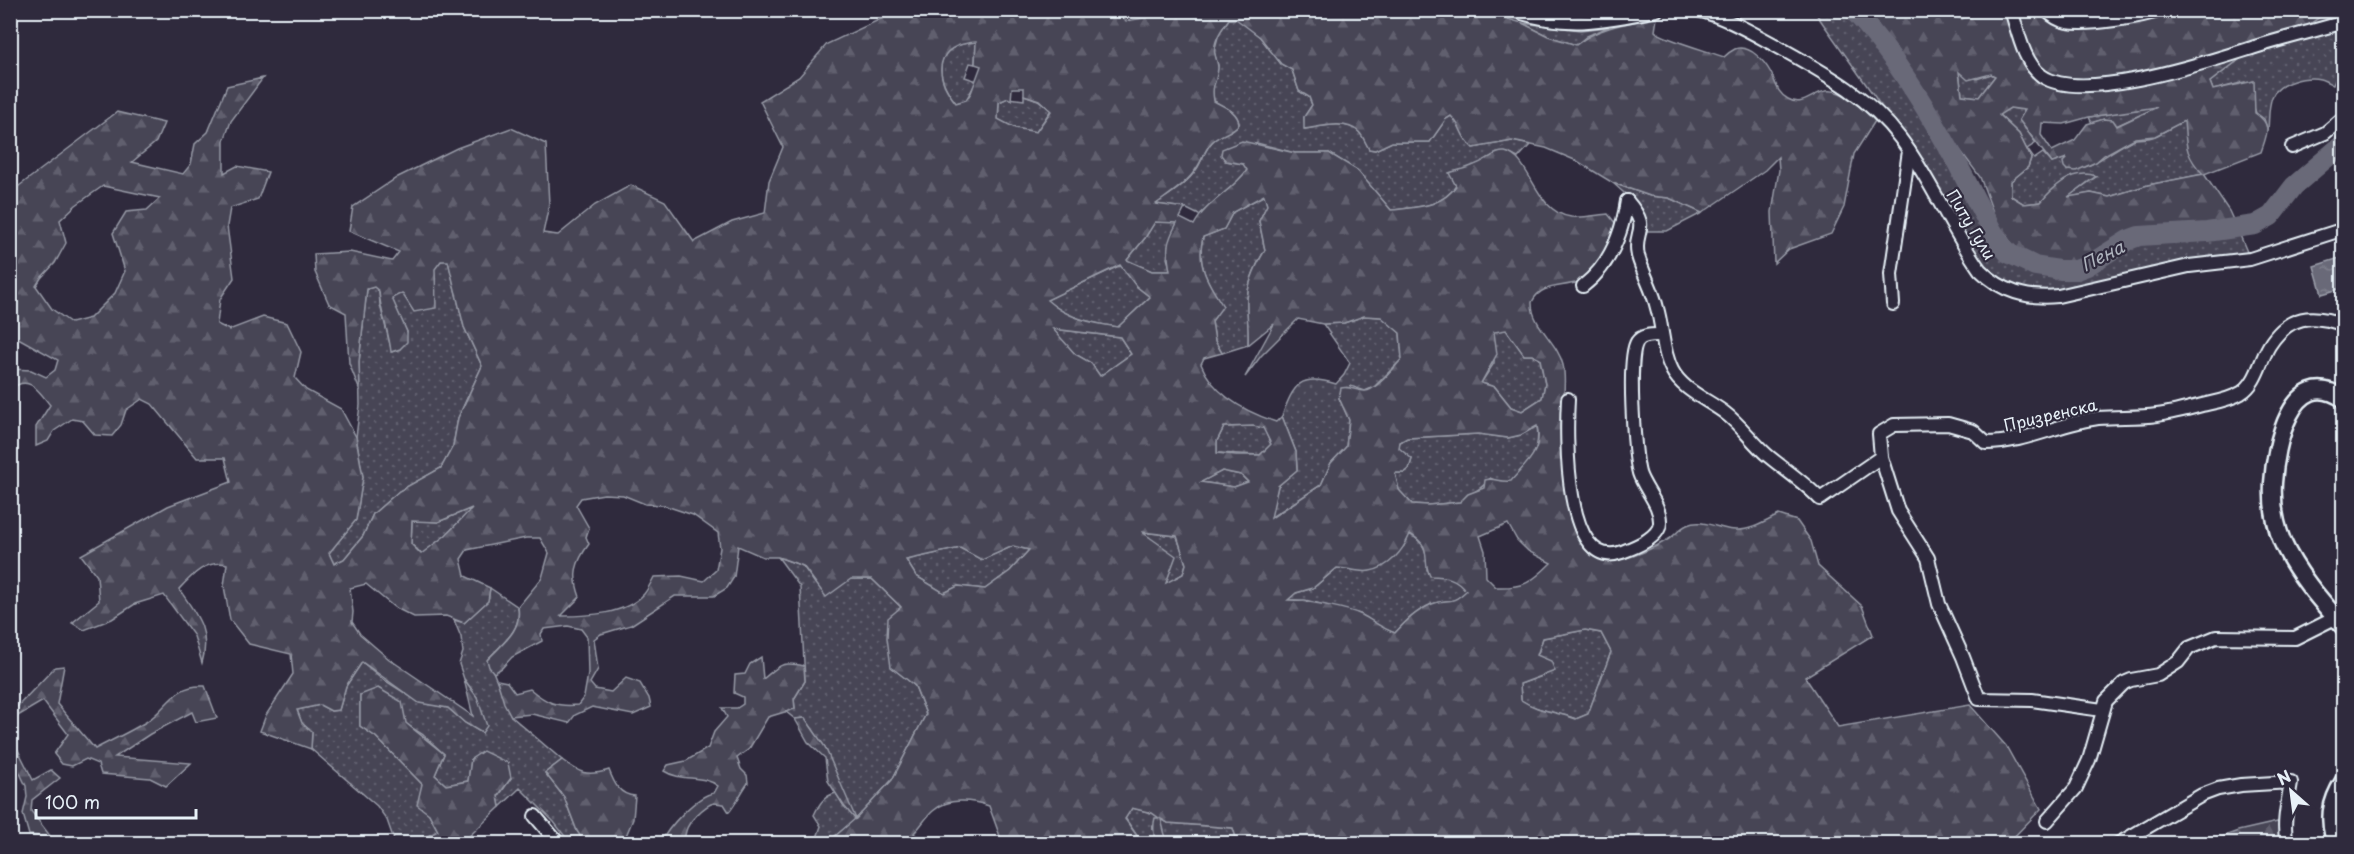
<svg xmlns="http://www.w3.org/2000/svg" width="2354" height="854" viewBox="0 0 2354 854" font-family="'Playpen Sans',sans-serif">
  <style>
    .grass { fill: url(#grass-dots); stroke: #979aa6; stroke-width: 1.5 }
    .forest { fill: url(#forest-firs); stroke: #979aa6; stroke-width: 1.5; fill-rule: evenodd }
    .water { fill: url(#water-ripples); stroke: #9c9fab; stroke-width: 1.5 }
    .lines { fill: none; stroke-linecap: round; stroke-linejoin: round }
    .river { stroke: #696978; stroke-width: 20 }
    .minor-casing { stroke: #e8f1f8; stroke-width: 16 }
    .major-casing { stroke: #e8f1f8; stroke-width: 21 }
    .minor { stroke: #2f2a3d; stroke-width: 12 }
    .major { stroke: #2f2a3d; stroke-width: 16 }
    .labels { text-anchor: middle; dominant-baseline: central; stroke-width: 4.5; stroke-linejoin: round; paint-order: stroke }
    .street-label { font-size: 16px; fill: #e8f1f8; stroke: #2f2a3d }
    .water-label { font-size: 18px; font-style: italic; fill: #afb4be; stroke: #2f2a3d }
  </style>
  <defs>
    <pattern id="grass-dots" width="8" height="8" patternUnits="userSpaceOnUse" patternTransform="scale(1.5)"><rect width="8" height="8" fill="#464455"/><path d="M2 2h.1M6 6h.1" fill="none" stroke="#615f6e" stroke-width="1.8" stroke-linecap="round"/></pattern>
    <pattern id="forest-firs" width="22" height="20" patternUnits="userSpaceOnUse" patternTransform="scale(1.5)"><rect width="22" height="20" fill="#464455"/><path d="M5 1l3.5 6h-7zM16 11l3.5 6h-7z" fill="#615f6e"/></pattern>
    <pattern id="water-ripples" width="26" height="14" patternUnits="userSpaceOnUse" patternTransform="scale(1.5)"><rect width="26" height="14" fill="#696978"/><path d="M2 4q2-2 4 0t4 0M15 11q2-2 4 0t4 0" fill="none" stroke="#7e7f8c"/></pattern>
  </defs>
  <rect width="100%" height="100%" fill="#2f2a3d"/>
  <filter id="ink" filterUnits="userSpaceOnUse"><feTurbulence type="fractalNoise" baseFrequency=".0167" numOctaves="2"/><feDisplacementMap in="SourceGraphic" scale="12" xChannelSelector="R" yChannelSelector="G"/><feConvolveMatrix kernelMatrix="1 2 1 2 8 2 1 2 1" color-interpolation-filters="sRGB"/></filter>
  <g filter="url(#ink)">
    <!-- grass -->
    <g class="grass">
      <path d="M 1814,11 L 1853,11 C 1894,54 1927,109 1956,161 C 1970,188 1983,216 1999,242 C 2018,265 2059,279 2088,266 C 2106,258 2120,241 2140,236 C 2160,231 2183,234 2205,233 C 2215,232 2226,230 2237,228 L 2250,259 L 2058,296 L 1992,282 L 1875,97 Z"/>
      <path d="M 2328,11 L 2337,11 L 2321,23 L 2336,25 L 2344,60 L 2333,85 C 2329,83 2324,80 2320,79 C 2306,76 2278,82 2272,97 C 2268,107 2269,120 2268,131 L 2264,119 L 2256,113 L 2245,82 L 2213,90 L 2210,82 L 2257,46 L 2304,28 Z"/>
      <path d="M 1237,18 L 1260,37 L 1281,64 L 1292,70 L 1299,91 L 1309,97 L 1312,105 L 1304,117 L 1305,129 C 1320,127 1345,119 1359,132 C 1363,136 1366,144 1369,149 L 1375,150 L 1392,142 L 1430,142 L 1446,119 L 1451,116 C 1459,123 1465,138 1473,148 L 1512,141 L 1530,145 L 1518,158 C 1496,148 1497,155 1478,164 C 1469,169 1459,170 1450,173 L 1456,186 C 1441,208 1416,207 1391,210 L 1357,170 L 1329,153 L 1295,153 L 1257,143 L 1226,161 L 1244,164 L 1247,170 L 1241,179 L 1199,215 L 1185,208 L 1155,204 C 1171,194 1188,183 1198,167 C 1203,158 1205,150 1212,142 C 1220,134 1232,133 1239,124 C 1238,111 1224,107 1214,101 L 1212,88 L 1217,76 L 1218,65 L 1214,52 L 1219,33 L 1229,19 Z"/>
      <path d="M 1522,23 L 1580,30 L 1609,27 L 1587,36 L 1576,45 L 1548,36 Z"/>
      <path d="M 976,42 L 975,64 L 970,63 L 965,77 L 977,81 L 966,100 L 956,103 C 933,74 934,45 976,42 Z"/>
      <path d="M 1959,71 L 1977,79 L 1991,74 L 1995,76 L 1979,97 L 1962,95 Z"/>
      <path d="M 1024,95 L 1038,100 L 1051,110 L 1036,132 L 1015,128 L 998,120 L 999,102 L 1008,98 L 1024,100 Z"/>
      <path d="M 2160,106 L 2116,126 L 2104,119 L 2092,123 L 2089,117 Z"/>
      <path d="M 2010,108 L 2025,110 L 2019,120 L 2036,143 L 2027,149 L 2034,159 L 2043,153 L 2052,163 L 2069,157 L 2067,170 C 2091,171 2111,150 2132,140 C 2139,137 2147,140 2155,136 C 2165,132 2174,125 2185,120 L 2204,174 L 2148,185 L 2109,197 L 2091,193 L 2066,198 L 2096,177 C 2074,168 2054,187 2041,202 L 2024,204 L 2011,196 L 2011,181 L 2028,167 L 2031,158 L 2019,134 L 1998,114 Z"/>
      <path d="M 1613,183 L 1650,196 L 1669,198 L 1702,213 L 1667,231 L 1646,231 L 1633,201 Z"/>
      <path d="M 1265,195 L 1267,205 L 1259,221 L 1265,250 C 1256,265 1246,287 1247,306 C 1248,319 1249,331 1248,345 L 1222,353 L 1215,341 L 1212,321 L 1222,306 C 1208,283 1196,265 1203,237 L 1224,229 L 1233,212 Z"/>
      <path d="M 1155,221 L 1177,222 L 1167,258 L 1171,271 L 1152,271 L 1126,261 L 1145,238 Z"/>
      <path d="M 448,260 L 464,327 L 482,366 L 458,418 L 453,446 L 441,468 L 399,491 L 373,514 L 363,536 L 344,559 L 333,564 L 329,553 L 356,520 L 363,477 L 356,437 L 360,405 L 359,362 L 367,289 L 374,287 L 379,291 L 380,305 L 392,352 L 400,349 L 407,332 L 391,298 C 409,290 430,276 440,261 Z"/>
      <path d="M 1121,265 L 1136,286 L 1150,297 L 1118,327 C 1091,323 1068,318 1046,300 Z"/>
      <path d="M 1364,316 L 1382,317 L 1400,333 L 1402,359 L 1374,387 L 1365,391 L 1351,386 L 1339,398 L 1349,420 L 1346,447 L 1331,463 L 1321,485 L 1270,518 L 1278,486 L 1297,470 L 1296,452 L 1282,416 C 1294,384 1300,373 1336,384 L 1344,375 L 1350,363 L 1323,324 L 1344,323 Z"/>
      <path d="M 1052,329 L 1120,337 L 1131,354 L 1100,376 L 1091,363 L 1075,354 Z"/>
      <path d="M 1507,329 L 1524,355 L 1532,355 L 1540,359 L 1545,384 L 1542,398 L 1522,411 L 1511,407 L 1495,387 L 1481,383 L 1494,363 L 1494,331 Z"/>
      <path d="M 1253,426 L 1264,428 L 1271,445 L 1260,455 L 1217,453 L 1217,441 L 1224,427 Z"/>
      <path d="M 1537,426 C 1541,455 1528,461 1511,482 L 1501,483 L 1490,478 C 1482,491 1471,491 1461,502 L 1428,505 L 1412,504 L 1399,490 L 1395,473 L 1404,473 L 1409,469 L 1412,459 L 1398,448 L 1400,442 L 1407,438 L 1478,434 L 1508,438 L 1521,435 Z"/>
      <path d="M 1222,471 L 1241,475 L 1248,482 L 1234,487 L 1200,482 Z"/>
      <path d="M 474,507 L 446,535 L 422,554 L 411,544 L 412,520 L 438,522 Z"/>
      <path d="M 1141,532 L 1177,536 L 1186,564 L 1183,574 L 1166,584 Z"/>
      <path d="M 1409,534 C 1425,542 1428,553 1427,570 L 1459,581 L 1467,591 C 1449,607 1449,597 1432,604 C 1416,611 1406,621 1395,633 L 1384,629 L 1360,614 L 1305,600 L 1287,600 L 1296,593 L 1313,588 L 1337,568 L 1369,571 L 1404,546 Z"/>
      <path d="M 1013,546 L 1029,550 L 1010,571 L 985,589 L 958,586 L 944,593 L 916,576 L 906,560 L 960,548 L 982,560 Z"/>
      <path d="M 778,557 L 803,566 L 816,585 L 851,579 L 872,579 L 902,608 L 891,666 L 915,686 L 926,714 L 892,780 L 856,819 L 834,837 L 816,841 L 821,826 L 814,815 C 819,804 824,796 836,793 L 844,806 L 835,772 L 825,747 L 805,718 L 795,719 L 785,711 L 795,708 L 794,699 L 805,681 L 800,587 Z"/>
      <path d="M 490,588 L 518,607 C 522,630 503,643 488,659 L 511,716 L 562,760 L 545,773 L 564,797 L 577,831 L 585,843 L 570,843 L 554,822 L 520,788 L 500,807 L 498,797 L 511,778 L 471,759 L 468,781 L 446,785 L 435,775 L 444,754 L 422,734 L 360,695 L 360,726 L 376,737 L 422,784 L 429,814 L 438,831 L 414,843 L 395,843 L 387,820 L 377,806 L 311,749 L 312,732 L 302,724 L 297,710 L 320,705 L 331,711 L 339,710 L 346,686 L 362,662 L 384,680 L 419,702 L 448,708 L 465,723 L 482,733 L 477,697 L 464,679 L 459,664 L 463,652 L 461,637 L 454,620 L 464,623 L 488,601 Z"/>
      <path d="M 1585,630 L 1601,633 L 1611,652 L 1588,714 L 1576,719 C 1555,711 1539,712 1521,700 L 1520,684 L 1540,677 L 1537,656 L 1543,638 Z"/>
      <path d="M 1132,808 L 1152,813 L 1168,823 L 1233,828 L 1238,843 L 1167,843 L 1160,819 L 1152,827 L 1155,836 L 1154,843 L 1142,843 L 1125,818 Z"/>
    </g>
    <!-- forest -->
    <g class="forest">
      <path d="M 1116,10 L 1126,21 L 1149,17 L 1153,10 L 1481,11 L 1522,23 L 1548,36 L 1576,45 C 1599,26 1629,23 1657,18 L 1655,31 C 1660,38 1711,52 1724,57 C 1727,54 1731,51 1735,49 C 1750,44 1765,62 1771,73 C 1776,83 1777,93 1788,99 C 1803,108 1812,93 1826,91 C 1842,88 1866,110 1875,121 L 1854,154 L 1844,207 L 1831,234 L 1789,249 L 1774,263 L 1772,212 L 1779,170 L 1778,157 L 1765,170 L 1702,213 L 1669,198 L 1650,196 L 1613,183 L 1577,161 L 1546,148 L 1512,141 L 1473,148 C 1459,136 1463,127 1451,116 L 1446,119 L 1430,142 L 1392,142 L 1375,150 L 1369,149 C 1366,144 1363,136 1359,132 C 1345,119 1320,127 1304,129 L 1304,117 L 1312,105 L 1309,97 L 1299,91 L 1292,70 L 1281,64 L 1260,37 L 1236,19 L 1229,19 C 1222,29 1212,42 1215,54 C 1216,60 1218,63 1218,68 C 1217,83 1211,83 1214,101 C 1224,107 1238,111 1239,124 C 1232,133 1220,134 1212,142 C 1205,149 1203,158 1198,166 C 1188,183 1171,193 1156,204 L 1185,208 L 1180,218 L 1194,225 C 1206,202 1232,191 1247,170 L 1243,164 L 1226,161 L 1221,155 L 1222,149 L 1242,141 L 1295,153 L 1329,153 L 1357,170 L 1391,210 C 1416,207 1441,208 1456,186 L 1449,173 C 1463,169 1476,166 1488,158 C 1494,155 1497,151 1505,152 C 1531,157 1534,212 1571,217 C 1583,218 1597,215 1608,214 L 1616,224 C 1609,244 1600,273 1578,282 C 1562,288 1541,283 1532,302 C 1531,326 1558,342 1563,365 C 1566,378 1564,393 1563,407 C 1565,428 1566,449 1568,471 C 1571,502 1570,569 1619,560 C 1636,556 1654,548 1669,539 C 1675,535 1680,528 1687,525 C 1703,518 1720,530 1736,530 C 1751,531 1766,521 1779,515 L 1797,521 L 1811,541 L 1818,566 L 1862,606 L 1873,635 L 1805,677 L 1838,727 L 1970,705 L 2006,746 L 2041,809 L 2007,844 L 1238,844 L 1233,828 L 1168,823 L 1161,819 L 1167,843 L 1154,844 C 1155,834 1152,827 1155,818 L 1159,818 L 1152,813 L 1132,808 L 1125,819 L 1142,843 L 1006,844 L 1001,839 L 989,806 C 972,800 948,797 933,811 C 926,817 921,826 914,833 L 922,843 L 811,843 L 834,837 L 855,819 L 844,806 L 828,781 L 825,758 L 808,742 L 795,719 L 805,718 L 825,747 L 856,819 L 892,780 L 926,714 L 915,686 L 891,667 L 887,638 L 888,618 L 901,607 L 872,579 L 851,579 L 826,597 L 803,566 L 778,557 L 763,557 L 738,546 L 734,577 L 727,588 L 714,596 L 675,596 L 631,625 L 601,634 L 594,639 L 598,669 L 590,683 L 595,689 L 611,692 L 626,678 L 640,683 L 649,698 L 651,707 L 633,715 L 592,707 L 575,715 L 569,723 L 532,714 L 511,716 L 504,703 L 497,680 L 507,682 L 515,693 L 530,689 C 547,703 556,707 578,705 L 584,697 L 588,674 L 587,637 L 581,629 L 568,626 L 544,629 L 541,634 L 542,641 L 512,657 L 502,668 L 494,673 L 489,667 L 487,660 C 503,643 522,631 518,607 L 542,578 L 549,553 L 540,538 L 526,538 L 467,550 L 461,559 L 465,576 L 490,588 L 488,601 L 464,623 L 446,616 L 414,617 L 394,607 L 366,584 L 350,588 L 353,612 L 352,622 L 360,634 L 389,659 L 473,716 L 464,679 L 477,697 L 487,726 L 482,733 L 465,723 L 448,708 L 419,703 L 362,662 L 346,686 L 339,710 L 331,711 L 320,705 L 297,710 L 302,723 L 312,732 L 311,749 L 260,731 L 266,715 L 293,674 L 291,654 L 249,644 L 230,620 L 224,586 L 227,564 C 206,560 193,574 179,589 C 197,615 211,631 202,663 L 194,636 L 164,595 L 135,604 L 112,619 L 84,630 L 72,623 L 99,601 L 97,576 L 81,555 L 168,506 L 231,482 L 225,458 L 197,458 L 152,404 L 142,399 L 126,410 L 121,425 L 112,436 L 95,435 L 83,421 L 72,419 L 54,431 L 48,441 L 36,446 L 36,427 L 50,405 C 39,391 29,374 11,389 L 11,369 L 31,370 L 46,377 L 55,370 L 58,360 L 11,334 L 11,192 L 117,112 L 164,123 L 156,142 L 132,162 L 183,174 L 191,164 L 195,144 L 208,132 L 227,86 L 263,78 L 231,121 L 224,141 L 224,173 L 237,166 L 268,172 L 258,199 L 230,208 L 227,226 L 234,278 L 220,299 L 217,324 L 229,330 L 263,317 L 287,323 L 301,352 L 295,378 L 306,390 L 341,409 L 356,437 L 363,477 L 356,520 L 329,553 L 334,564 L 344,559 L 363,536 L 373,514 L 399,491 L 441,468 L 453,446 L 458,418 L 482,366 L 464,327 L 448,261 L 441,261 L 435,269 L 436,308 L 414,312 L 402,293 L 392,298 L 407,332 L 407,342 L 400,349 L 391,352 C 389,331 380,312 379,291 L 374,287 L 367,289 L 359,362 L 360,391 L 349,363 L 346,313 L 329,304 L 315,272 L 314,254 L 350,252 L 392,261 L 399,252 L 349,231 L 353,207 L 398,177 L 457,148 L 511,128 L 546,144 L 549,205 L 543,233 L 558,235 L 595,205 L 631,185 L 665,201 L 694,242 L 732,222 L 765,213 L 769,181 L 783,147 L 760,101 L 799,77 L 827,44 L 898,11 ZM 976,42 L 975,64 L 981,66 L 971,93 L 966,100 L 956,103 C 933,75 934,45 976,42 ZM 1012,88 L 1024,88 L 1024,95 L 1039,100 L 1051,111 L 1036,132 L 1015,128 L 998,119 L 999,102 L 1008,98 L 1011,100 ZM 103,186 L 160,198 L 147,210 L 126,212 L 113,233 L 125,271 L 115,293 L 90,318 L 71,323 L 52,309 L 36,286 L 41,278 L 55,263 L 66,243 L 60,220 L 76,205 ZM 1264,195 L 1267,205 L 1259,221 L 1265,250 C 1256,265 1246,287 1247,306 C 1247,319 1249,331 1248,345 L 1274,324 L 1245,377 L 1261,356 L 1298,319 L 1323,324 L 1344,323 L 1364,316 L 1381,317 L 1400,333 L 1402,359 C 1394,367 1376,391 1365,391 C 1356,391 1351,386 1341,388 L 1339,398 L 1349,420 L 1346,447 L 1331,463 L 1321,485 L 1271,518 L 1278,486 L 1297,470 L 1296,452 L 1282,416 L 1276,422 C 1246,412 1213,394 1201,364 L 1204,358 L 1222,353 L 1215,341 L 1212,321 L 1223,306 C 1208,283 1196,265 1203,237 L 1224,229 L 1233,212 ZM 1155,222 L 1177,223 C 1166,243 1166,249 1170,271 L 1152,271 L 1127,260 L 1145,238 ZM 1120,265 L 1136,286 L 1150,297 L 1118,327 C 1091,323 1068,319 1047,300 ZM 1053,329 L 1120,337 L 1131,354 L 1100,376 L 1091,363 L 1075,354 ZM 1506,330 L 1524,355 L 1532,355 L 1540,359 L 1545,384 L 1542,398 L 1522,411 L 1511,407 L 1495,387 L 1481,383 L 1497,354 L 1494,332 ZM 1253,426 L 1263,428 L 1271,444 L 1260,455 L 1236,455 L 1217,453 L 1217,441 L 1224,427 ZM 1537,426 C 1543,452 1526,463 1511,481 C 1500,483 1494,477 1485,480 L 1484,488 L 1468,494 L 1460,502 L 1428,505 L 1412,504 L 1399,490 L 1395,473 L 1404,473 L 1409,469 L 1412,459 L 1399,448 L 1400,442 L 1407,438 L 1478,434 L 1508,438 L 1521,435 ZM 1222,471 L 1241,475 L 1248,482 L 1234,487 L 1201,482 ZM 604,494 L 623,495 L 645,504 L 663,505 L 693,515 L 718,533 L 720,548 L 716,570 L 704,581 L 681,576 L 654,577 C 651,583 648,589 644,594 C 625,615 587,616 561,616 L 580,597 C 572,575 575,563 589,544 L 586,537 L 589,528 L 576,505 L 581,498 ZM 472,508 L 446,535 L 421,554 L 411,544 L 412,521 L 438,522 ZM 1508,524 L 1517,540 L 1528,551 L 1551,563 C 1531,583 1524,588 1496,587 L 1486,577 L 1485,551 L 1480,536 ZM 1142,532 L 1177,536 L 1186,564 L 1183,574 L 1166,583 L 1176,556 ZM 1410,534 C 1434,548 1421,558 1430,576 C 1446,576 1457,578 1466,591 C 1449,607 1449,597 1432,604 C 1416,611 1406,621 1395,633 C 1383,629 1373,621 1362,615 C 1347,608 1304,600 1288,600 L 1296,593 L 1313,588 L 1337,568 C 1347,568 1361,573 1370,571 C 1389,568 1403,551 1410,534 ZM 1013,546 L 1029,550 L 1010,571 L 985,589 L 958,586 L 944,593 L 916,576 L 906,560 L 960,548 L 982,560 ZM 1585,630 L 1601,633 L 1611,652 L 1588,714 L 1576,719 C 1555,711 1539,712 1521,700 L 1520,684 L 1555,671 L 1551,661 L 1537,655 L 1543,638 Z"/>
      <path d="M 1983,10 L 2279,10 L 2278,12 C 2286,15 2300,19 2308,16 C 2316,14 2319,11 2328,11 L 2304,28 L 2257,46 L 2210,82 L 2213,90 L 2254,81 L 2255,113 C 2273,125 2267,134 2261,152 L 2204,174 L 2229,211 L 2234,222 L 2134,232 L 2083,259 L 2060,266 L 2039,263 L 2025,257 L 2010,241 L 1997,223 L 1980,177 L 1926,104 L 1868,16 L 1861,11 L 1957,11 L 1953,15 L 1962,19 ZM 1959,72 L 1968,80 L 1991,74 L 1995,76 L 1979,97 L 1962,95 ZM 2157,107 L 2117,126 L 2113,120 L 2104,119 L 2087,124 L 2075,140 L 2052,151 L 2041,135 L 2042,123 L 2064,124 L 2089,117 ZM 2010,108 L 2025,110 L 2019,120 L 2052,163 L 2067,158 L 2063,162 L 2064,167 L 2067,170 L 2076,171 L 2096,162 L 2104,155 L 2135,138 L 2155,136 L 2184,121 C 2186,145 2185,155 2203,174 L 2148,185 L 2109,197 L 2091,193 L 2068,197 L 2096,176 C 2074,168 2054,186 2041,202 L 2024,204 L 2011,196 L 2011,181 L 2028,167 L 2031,158 L 2019,134 L 1999,115 Z"/>
      <path d="M 761,657 L 763,679 C 780,665 781,661 804,666 L 805,681 L 794,699 L 795,709 L 768,717 L 749,749 L 737,758 L 741,769 L 747,775 L 748,783 C 742,791 734,807 729,812 L 724,804 C 723,804 715,803 714,803 C 705,805 688,822 686,831 C 685,835 685,838 683,841 L 679,839 L 672,843 L 661,843 C 667,828 697,795 714,793 L 718,786 C 703,774 681,782 664,771 L 668,765 L 686,761 L 708,748 L 714,732 L 727,717 L 722,708 L 737,708 L 743,704 L 743,697 L 734,693 L 735,675 L 745,674 L 750,664 Z"/>
      <path d="M 64,666 L 57,704 L 95,749 C 112,740 131,731 146,722 C 169,708 172,684 205,686 L 217,718 L 196,722 L 192,712 L 150,734 L 115,757 L 191,763 L 166,786 L 150,778 L 101,774 L 98,764 L 86,759 L 72,766 L 62,764 L 54,754 L 68,734 L 43,701 L 11,720 L 10,719 L 16,708 L 55,667 Z"/>
      <path d="M 378,688 L 402,702 L 406,723 L 444,754 L 435,775 L 446,785 L 468,781 L 471,759 L 483,751 L 508,763 L 511,778 L 498,796 L 500,807 L 462,843 L 414,843 L 438,831 L 429,814 L 417,805 L 422,784 L 376,737 L 360,726 L 360,695 Z"/>
      <path d="M 10,734 L 33,780 L 51,770 L 60,778 L 32,800 L 31,811 L 51,837 L 29,835 L 23,814 L 27,797 L 26,786 L 11,754 Z"/>
      <path d="M 562,760 C 580,773 586,777 609,770 C 614,783 619,795 635,796 L 633,819 L 623,843 L 585,843 L 577,831 L 564,797 L 545,773 Z"/>
      <path d="M 2282,821 L 2284,843 L 2203,844 L 2238,831 Z"/>
    </g>
    <!-- water -->
    <path class="water" d="M 2343,257 L 2343,288 L 2322,294 L 2314,266 Z"/>
    <g class="lines">
      <!-- river -->
      <path class="river" d="M 1853,10 C 1894,54 1927,109 1956,161 C 1970,188 1983,216 1999,242 L 2008,253 L 2035,266 L 2060,270 L 2076,270 L 2087,266 L 2128,240 L 2139,236 L 2207,232 L 2255,225 L 2271,216 L 2294,186 L 2344,143"/>
      <defs>
        <g id="minor">
          <path d="M 1513,10 C 1565,29 1605,21 1657,10"/>
          <path d="M 1698,10 C 1725,17 1749,31 1773,44 C 1819,70 1867,94 1900,138 C 1931,179 1950,228 1980,270 C 2002,292 2027,299 2058,296 L 2189,266 L 2250,259 L 2344,229"/>
          <path d="M 2011,10 C 2018,31 2023,62 2042,76 C 2082,104 2210,61 2255,47 C 2284,38 2314,31 2344,22"/>
          <path d="M 2046,10 C 2052,16 2058,20 2067,22 C 2088,26 2141,17 2161,10"/>
          <path d="M 2292,147 L 2325,133 L 2344,117"/>
          <path d="M 1627,201 C 1653,231 1632,229 1638,256 C 1643,274 1653,290 1657,308 C 1663,328 1662,351 1672,370 C 1682,390 1708,400 1725,413 C 1741,425 1752,442 1767,455 C 1785,470 1804,482 1820,499 L 1881,457 L 1879,434 L 1894,425 L 1948,424 L 1973,431 L 1986,443 C 2025,443 2060,423 2098,418 C 2117,416 2138,418 2157,415 C 2172,413 2187,409 2202,405 C 2215,402 2229,400 2241,393 C 2257,383 2260,361 2269,346 C 2288,315 2312,313 2344,325"/>
          <path d="M 1583,286 C 1609,266 1622,234 1627,201"/>
          <path d="M 1893,304 L 1891,274 L 1909,151"/>
          <path d="M 1568,399 C 1566,432 1563,574 1622,552 C 1635,547 1659,538 1660,523 C 1661,505 1644,489 1639,473 C 1634,454 1627,357 1637,342 C 1642,334 1654,335 1662,335"/>
          <path d="M 1881,457 L 1898,511 L 1928,558 L 1939,604 L 1963,657 L 1979,699 L 2032,700 L 2102,710"/>
          <path d="M 535,816 L 559,844"/>
          <path d="M 2047,821 L 2076,788 L 2089,760 L 2106,701 L 2124,683 L 2131,680 L 2158,675 L 2178,662 L 2189,648 L 2216,637 L 2295,638 L 2335,618"/>
          <path d="M 2118,844 L 2202,795 L 2218,789 L 2241,785 L 2291,782 C 2288,802 2282,824 2287,844"/>
        </g>
        <g id="major">
          <path d="M 2344,399 C 2291,363 2275,448 2273,483 C 2272,502 2275,524 2282,541 C 2296,573 2321,601 2344,627"/>
          <path d="M 2336,844 C 2328,820 2330,803 2344,781"/>
        </g>
      </defs>
      <!-- minor casing -->
      <use href="#minor" class="minor-casing"/>
      <!-- major casing -->
      <use href="#major" class="major-casing"/>
      <!-- minor -->
      <use href="#minor" class="minor"/>
      <!-- major -->
      <use href="#major" class="major"/>
    </g>
  </g>
  <g class="labels">
    <!-- street labels -->
    <g class="street-label">
      <text transform="translate(1972 224) rotate(59)">Питу Гули</text>
      <text transform="translate(2050 414) rotate(-13)">Призренска</text>
    </g>
    <!-- water labels -->
    <g class="water-label">
      <text transform="translate(2102 255) rotate(-27)">Пена</text>
    </g>
  </g>
  <!-- margin -->
  <rect width="2354" height="854" fill="none" stroke="#2f2a3d" stroke-width="36"/>
  <rect x="18" y="18" width="2318" height="818" fill="none" stroke="#e8f1f8" stroke-width="2" filter="url(#ink)"/>
  <!-- north arrow -->
  <g transform="translate(2291 791) rotate(332)" stroke="#2f2a3d" stroke-width="4.5" paint-order="stroke">
  <path d="M0-4.5L10 22L0 15L-10 22Z" fill="#e8f1f8"/>
  <text y="-9" font-size="16" font-weight="bold" text-anchor="middle" fill="#e8f1f8">N</text>
  </g>
  <!-- scale -->
  <path d="M36 809v9h160v-9" fill="none" stroke="#e8f1f8" stroke-width="3"/>
  <text x="45" y="809" font-size="18" fill="#e8f1f8" stroke="#2f2a3d" stroke-width="4.5" paint-order="stroke">100 m</text>
</svg>
